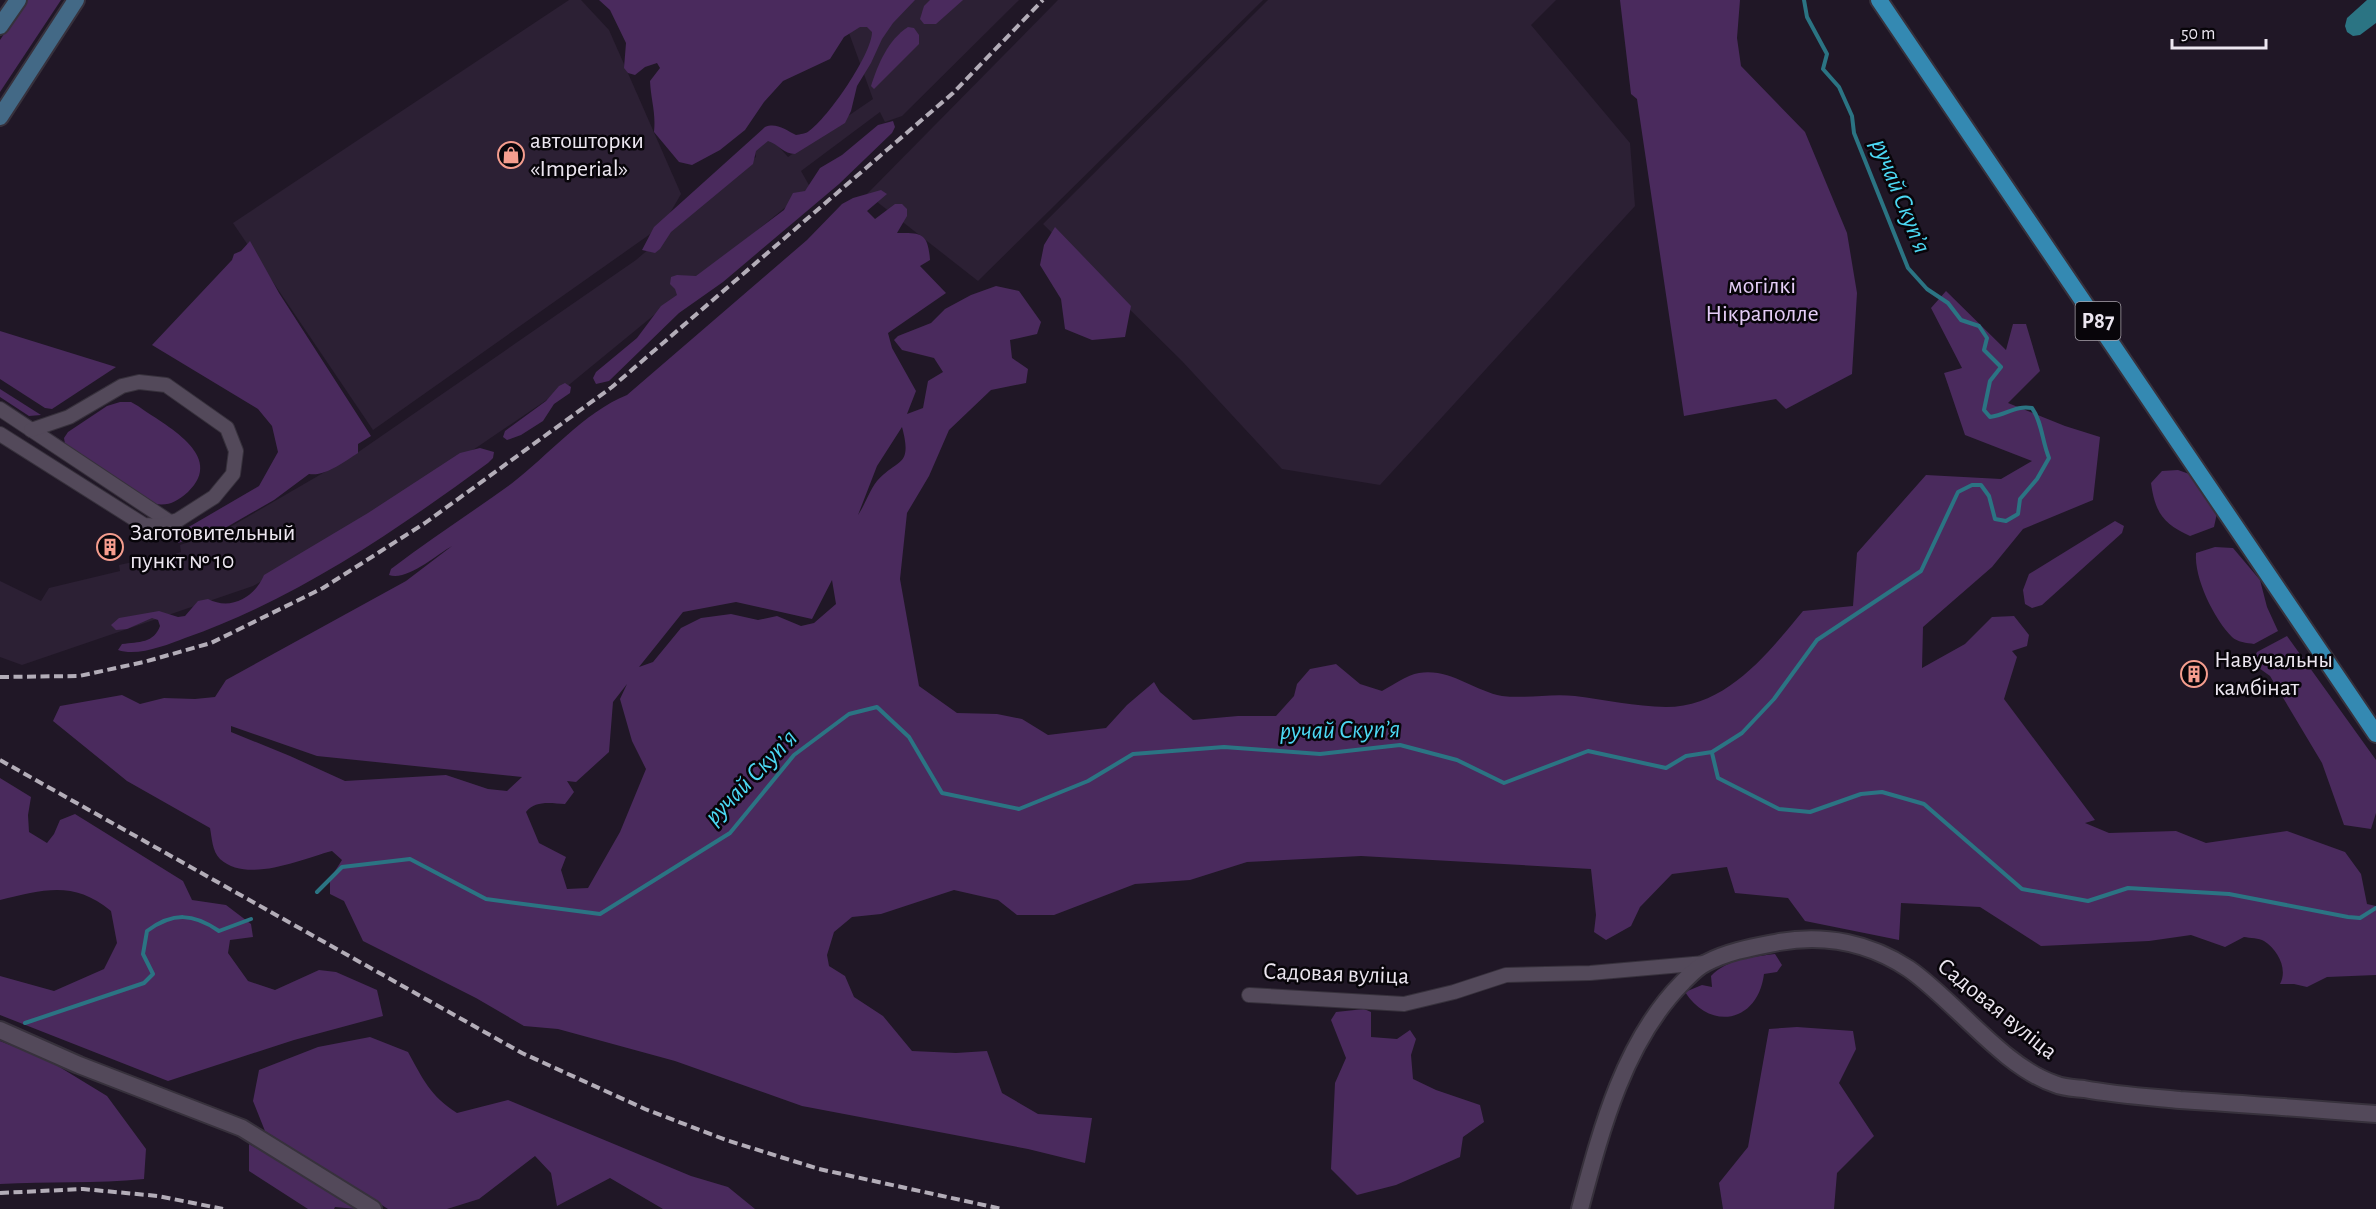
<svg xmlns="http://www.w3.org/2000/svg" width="2376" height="1209" viewBox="0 0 2376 1209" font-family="'Alegreya Sans',sans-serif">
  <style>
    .built { fill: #2c2034 }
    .green { fill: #4a2a5d; fill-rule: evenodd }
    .water { fill: #2b7483 }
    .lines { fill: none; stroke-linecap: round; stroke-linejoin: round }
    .stream { stroke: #2b7483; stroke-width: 4 }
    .minor-casing { stroke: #37313c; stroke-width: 16 }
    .tertiary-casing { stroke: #37313c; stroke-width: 20 }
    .secondary-casing { stroke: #37313c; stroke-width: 20 }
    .primary-casing { stroke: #37313c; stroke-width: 20 }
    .minor { stroke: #53495a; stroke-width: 14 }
    .tertiary { stroke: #53495a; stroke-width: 16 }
    .secondary { stroke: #436986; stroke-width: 16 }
    .primary { stroke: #3489b2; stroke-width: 16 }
    .rail { stroke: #b3adb8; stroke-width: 4; stroke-dasharray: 9 4.5; stroke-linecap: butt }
    .labels { text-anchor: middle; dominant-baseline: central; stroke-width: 5; stroke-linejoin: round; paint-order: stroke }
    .shield { fill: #08050a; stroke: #a8a2ab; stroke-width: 1.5 }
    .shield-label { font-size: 22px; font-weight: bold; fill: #ece6f0 }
    .poi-label { font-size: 24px; fill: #ece6f0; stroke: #08050a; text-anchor: start }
    .park-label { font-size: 24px; fill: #e5cdf7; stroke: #08050a }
    .street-label { font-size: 24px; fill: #ece6f0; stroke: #08050a }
    .water-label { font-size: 26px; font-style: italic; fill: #4cd8f3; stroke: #08050a }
  </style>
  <rect width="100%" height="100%" fill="#201726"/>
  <!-- built -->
  <g class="built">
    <path d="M 569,0 L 581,0 L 609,30 L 681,194 L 663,225 L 373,430 L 233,223 Z"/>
    <path d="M 837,0 L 1019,0 L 902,116 L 885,122 L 880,112 L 801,171 L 810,187 L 570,384 L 370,520 L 253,586 L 22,665 L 0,657 L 0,581 L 41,601 L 49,588 L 120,571 L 119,565 L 133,562 L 136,567 L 181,552 L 180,545 L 201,538 L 206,541 L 354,455 L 636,260 L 756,157 L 754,147 L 769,136 L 788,157 L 873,99 Z"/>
    <path d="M 1058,0 L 1263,0 L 978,281 L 867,194 Z"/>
    <path d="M 1268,0 L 1556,0 L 1531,25 L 1630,143 L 1635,206 L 1380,485 L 1282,469 L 1182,361 L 1043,224 Z"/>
  </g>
  <!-- green -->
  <g class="green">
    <path d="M 27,0 L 61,0 L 0,92 L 0,40 Z"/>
    <path d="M 599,0 L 915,0 L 893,23 L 882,39 L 871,63 L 857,86 L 851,111 L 845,123 L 795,154 C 784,154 778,144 768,141 L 756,151 L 753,164 L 671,232 L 660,249 L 655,253 L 642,250 L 654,227 L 765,127 C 776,122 786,130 796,135 C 800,134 806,134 809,131 C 828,118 872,54 872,32 L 867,27 L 860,27 L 844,37 L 830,59 L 783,81 L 764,102 L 745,130 L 720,150 L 692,165 L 679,162 L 654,132 C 656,112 651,101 650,81 L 660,68 L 657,63 L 645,67 L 635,75 L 628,73 L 624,68 L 626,43 L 610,10 Z"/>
    <path d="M 930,0 L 963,0 L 936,24 L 924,24 L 920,19 L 924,6 Z"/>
    <path d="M 1620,0 L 1740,0 L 1737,38 L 1741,66 L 1805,132 L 1847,233 L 1857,293 L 1852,374 L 1786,409 L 1776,399 L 1684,416 L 1637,99 L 1631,94 Z"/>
    <path d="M 908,27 L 914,28 L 919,35 L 919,44 L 874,89 L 871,86 C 878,64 888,40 908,27 Z"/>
    <path d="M 893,121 L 895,127 L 892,133 L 839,184 L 723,282 L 679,313 L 609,381 L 596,384 L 593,378 L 596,372 L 637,338 L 661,306 L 677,295 L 675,289 L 670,284 L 671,277 L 677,275 L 696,276 L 784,210 L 793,193 L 805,191 L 820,168 L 842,155 L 878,125 Z"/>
    <path d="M 881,190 L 887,194 L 867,211 L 875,219 L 895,204 L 902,204 L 907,209 L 907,216 L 897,233 C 921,233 928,232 930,260 L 920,266 L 946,293 L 888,333 L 892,348 L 916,391 L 907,414 L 923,408 L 928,381 L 943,372 L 934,358 L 902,350 L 894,340 L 898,336 L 931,323 L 945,309 L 971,295 L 996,286 L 1019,291 L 1041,322 L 1037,334 L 1010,340 L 1012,358 L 1028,369 L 1026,383 L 991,390 L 949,430 L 929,476 L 907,513 L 900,579 L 919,686 L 957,713 L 997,714 L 1022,719 L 1048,735 L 1106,728 L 1127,705 L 1154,682 L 1160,692 L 1193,720 L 1238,716 L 1276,716 L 1294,696 L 1297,684 L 1310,669 L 1336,664 L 1360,684 L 1382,691 C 1393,685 1407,675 1419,673 C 1450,668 1474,691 1502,696 C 1526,699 1551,693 1575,696 C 1605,700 1635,706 1666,707 C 1727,707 1768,653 1803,611 L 1853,606 L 1857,553 L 1926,475 L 2001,479 L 2032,461 L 1965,435 L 1944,373 L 1962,368 L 1931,308 L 1946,291 L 2006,350 L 2013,324 L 2026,324 L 2040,371 L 2008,403 L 2065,426 L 2100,437 L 2093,500 L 2023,529 L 1992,567 L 1923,627 L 1922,668 L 1965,644 L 1992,617 L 2014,616 L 2029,635 L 2027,646 L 2012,651 L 2017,657 L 2004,699 L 2095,820 L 2085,823 L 2109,833 L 2176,831 L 2206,843 L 2287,831 L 2345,852 L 2361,874 L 2367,904 L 2376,906 L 2376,975 L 2327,977 L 2307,987 L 2294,984 L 2280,984 C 2288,969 2278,950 2264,941 C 2259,938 2250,938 2244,937 L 2225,947 L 2191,935 L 2149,941 L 2041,946 L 1980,907 L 1901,903 L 1899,940 L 1805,921 L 1788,898 L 1735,893 L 1727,867 L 1672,874 L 1640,907 L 1631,926 L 1606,940 L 1594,932 L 1596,915 L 1591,869 L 1361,856 L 1247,862 L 1190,880 L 1135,884 L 1054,915 L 1017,915 L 998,900 L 954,890 L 881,914 L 852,917 L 834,932 L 827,955 L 829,966 L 845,976 L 854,997 L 883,1016 L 912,1051 L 956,1053 L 987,1051 L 1002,1093 L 1038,1114 L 1092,1118 L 1085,1163 L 1028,1149 L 802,1106 L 675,1061 L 558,1029 L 524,1026 L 476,998 L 363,941 L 344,901 L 330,894 L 330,879 L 342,860 L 332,851 C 301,859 248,884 220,859 C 212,851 212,838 210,828 L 127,781 L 53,721 L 60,706 L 122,695 L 140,704 L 164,698 L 195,699 L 215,697 L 226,680 L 406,581 L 452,546 C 436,555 408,581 389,575 L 391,569 C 430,539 471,513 511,484 C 548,456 584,412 627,395 L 807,240 L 842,204 L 853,198 ZM 902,427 C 913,468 897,458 877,481 C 869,491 865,505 858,515 L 877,466 ZM 832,580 L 836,604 L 814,623 L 801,626 L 777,616 L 758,620 L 731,614 L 701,618 L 681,628 L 653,662 L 639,667 L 683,612 L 736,602 L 812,619 ZM 627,684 L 620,699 L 632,741 L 646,769 L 620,832 L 588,888 L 567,889 L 561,870 L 566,857 L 539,843 L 526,812 C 535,800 551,803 565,804 L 574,792 L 567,781 L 576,782 L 609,752 L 613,702 ZM 231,726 L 317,756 L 522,777 L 507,791 L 488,789 L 446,775 L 345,781 L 290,756 L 231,732 Z"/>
    <path d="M 1055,227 L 1131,306 L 1125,337 L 1092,340 L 1065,329 L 1061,299 L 1040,265 L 1044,245 Z"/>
    <path d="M 250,241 L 279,293 L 371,436 L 358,444 L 358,453 C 345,461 325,477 309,474 L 274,500 L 206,539 L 203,534 L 178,543 L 175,535 L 259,486 L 278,452 L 272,426 L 258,409 L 152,345 L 232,260 L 234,254 L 241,251 Z"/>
    <path d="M 0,331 L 116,367 L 52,409 L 45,408 L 0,379 Z"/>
    <path d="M 565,383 L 571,387 L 570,393 L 554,404 L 543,421 L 521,435 L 507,440 L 503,437 L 505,431 L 546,401 L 559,386 Z"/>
    <path d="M 0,389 L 41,415 L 29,416 L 0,397 Z"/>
    <path d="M 120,402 L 131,402 L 138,406 C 164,425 227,455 188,492 C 176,502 170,506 154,504 L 65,444 L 64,438 L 68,432 L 107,406 Z"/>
    <path d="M 480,448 L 494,452 L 493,458 L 488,463 C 394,532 296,599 185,638 C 167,645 137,657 118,650 L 122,644 C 139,642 154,643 160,626 L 158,620 L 152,618 L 127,629 L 116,630 L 111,625 L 119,618 L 159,611 L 178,617 L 185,616 L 198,601 L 208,599 C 231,611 255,597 264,575 L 368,513 L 460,453 Z"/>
    <path d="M 2178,470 L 2192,475 L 2217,513 L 2214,527 L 2190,536 C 2163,524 2155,512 2151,483 L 2162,471 Z"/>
    <path d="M 2115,521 L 2124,526 L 2122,533 L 2042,605 L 2032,608 L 2025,604 L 2023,590 L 2029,574 Z"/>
    <path d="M 2215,547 L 2233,548 L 2260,580 L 2267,607 L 2278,631 L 2254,644 C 2247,643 2237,642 2232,637 C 2214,619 2194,578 2196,553 Z"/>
    <path d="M 2287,636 L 2376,760 L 2376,813 L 2371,829 L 2344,825 L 2322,763 L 2270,676 L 2252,663 L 2257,652 Z"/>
    <path d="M 0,778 L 31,797 L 28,815 L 29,832 L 47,843 L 54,834 L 60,820 L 75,814 L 183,881 L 192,900 L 226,905 L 251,924 L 253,937 L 230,940 L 228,953 L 248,981 L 275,990 L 319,970 L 336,972 L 377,990 L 383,1016 L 294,1040 L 168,1081 L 0,1015 L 0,976 L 54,991 L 104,969 L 117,943 L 111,911 C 73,880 44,890 0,900 Z"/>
    <path d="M 1775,954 L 1782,965 L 1777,972 L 1764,974 C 1758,1022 1711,1032 1685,992 L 1702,985 L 1712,987 L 1711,976 C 1727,959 1753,957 1775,954 Z"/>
    <path d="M 1364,1009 L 1371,1012 L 1371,1037 L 1397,1039 L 1410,1030 L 1416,1039 L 1411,1055 L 1413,1079 L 1436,1090 L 1480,1105 L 1484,1122 L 1463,1137 L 1460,1157 L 1396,1185 L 1357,1195 L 1331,1169 L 1335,1083 L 1346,1058 L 1331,1020 L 1336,1012 Z"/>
    <path d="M 1797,1027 L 1853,1031 L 1856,1049 L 1839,1083 L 1874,1136 L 1837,1173 L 1834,1209 L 1723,1209 L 1719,1183 L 1748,1147 L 1769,1029 Z"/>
    <path d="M 370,1037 L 408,1052 C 423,1079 430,1096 457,1113 L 508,1100 L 691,1176 L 728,1187 L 755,1209 L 663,1209 L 610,1178 L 557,1206 L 551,1173 L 535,1156 L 479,1199 L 447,1209 L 388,1209 L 265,1131 L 253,1101 L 259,1070 L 318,1047 Z"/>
    <path d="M 0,1041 L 48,1060 L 107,1096 L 146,1149 L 144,1179 C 96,1184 48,1181 0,1184 Z"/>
    <path d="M 249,1144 L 329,1189 L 356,1209 L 335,1207 L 334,1209 L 308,1209 L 249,1171 Z"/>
  </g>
  <!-- water -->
  <path class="water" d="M 2367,0 L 2376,0 L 2376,23 L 2360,35 L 2353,36 L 2347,32 L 2345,26 L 2347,18 Z"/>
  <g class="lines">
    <!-- stream -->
    <g class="stream">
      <path d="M 1712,753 L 1718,778 L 1779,809 L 1810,812 L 1861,794 L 1882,792 L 1924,804 L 2022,889 L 2088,901 L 2128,888 L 2229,894 L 2348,917 L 2360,918 L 2376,908"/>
      <path d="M 317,892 L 342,867 L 410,859 L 486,899 L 600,914 L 730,833 L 794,755 L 849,714 L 877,707 L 909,737 L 942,793 L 1019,809 L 1088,781 L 1133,754 L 1224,747 L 1320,754 L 1400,745 L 1457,760 L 1504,783 L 1588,751 L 1666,768 L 1686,756 L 1712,752 L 1742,733 L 1774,699 L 1817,640 L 1921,571 L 1958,492 L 1972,485 L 1981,485 L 1989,496 L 1995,519 L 2006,521 L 2018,514 L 2020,499 L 2037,479 L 2049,458 C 2042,441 2042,422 2032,408 C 2015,405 2007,415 1990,417 L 1984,410 L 1990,381 L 2001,367 L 1984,350 L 1987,338 L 1979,326 L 1961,320 L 1948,303 L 1927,289 L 1908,268 L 1854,133 L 1852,116 L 1839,87 L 1823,69 L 1827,54 L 1807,17 L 1804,0"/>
      <path d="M 25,1023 L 144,983 L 153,974 L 143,954 L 147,931 C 173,912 193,913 219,931 L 251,919"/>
    </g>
    <defs>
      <g id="minor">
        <path d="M 0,409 L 170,522"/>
        <path d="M 0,434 L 144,525 L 160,526 L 178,520 L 214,497 L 233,474 L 236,451 L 227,428 L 166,385 L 139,382 L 122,386 L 69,417 L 31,430"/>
        <path d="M 1249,995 L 1404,1004 L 1454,992 L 1506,975 L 1590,973 L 1705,963"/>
      </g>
      <g id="tertiary">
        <path d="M 0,1030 L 79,1065 L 242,1128 L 373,1209"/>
        <path d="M 1580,1209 C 1601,1130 1624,1041 1683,982 C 1690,975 1697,967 1706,963 C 1729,951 1754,947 1779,942 C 1825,934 1870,943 1909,969 C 1955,1001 2003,1067 2055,1084 C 2064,1088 2075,1088 2084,1089 C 2116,1095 2148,1097 2180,1100 C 2245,1104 2311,1109 2376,1114"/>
      </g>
      <g id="secondary">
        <path d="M 0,26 L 18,0"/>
        <path d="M 0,117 L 76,0"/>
      </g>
      <path id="primary" d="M 1879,0 L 2376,734"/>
    </defs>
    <!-- minor casing -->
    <use href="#minor" class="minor-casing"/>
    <!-- tertiary casing -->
    <use href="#tertiary" class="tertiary-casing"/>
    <!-- secondary casing -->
    <use href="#secondary" class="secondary-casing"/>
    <!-- primary casing -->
    <use href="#primary" class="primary-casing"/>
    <!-- minor -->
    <use href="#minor" class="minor"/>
    <!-- tertiary -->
    <use href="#tertiary" class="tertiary"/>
    <!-- secondary -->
    <use href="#secondary" class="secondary"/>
    <!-- primary -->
    <use href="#primary" class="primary"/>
    <!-- rail -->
    <g class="rail">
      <path d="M 0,677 L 79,676 L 144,662 L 211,643 L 323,588 L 425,523 L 612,387 L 953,93 L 1043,0"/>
      <path d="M 0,760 L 522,1053 L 645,1109 L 726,1140 L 819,1169 L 1002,1209"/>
      <path d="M 0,1193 L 83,1189 L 158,1196 L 223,1209"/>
    </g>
  </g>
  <!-- icons -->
  <defs>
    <symbol id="shop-ring" viewBox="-11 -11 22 22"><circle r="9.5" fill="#08050a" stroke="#f59d8e" stroke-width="1.5"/><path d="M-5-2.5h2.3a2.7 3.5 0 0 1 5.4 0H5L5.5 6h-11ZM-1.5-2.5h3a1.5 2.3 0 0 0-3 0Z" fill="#f59d8e"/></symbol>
    <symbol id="building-ring" viewBox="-11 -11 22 22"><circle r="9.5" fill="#08050a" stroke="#f59d8e" stroke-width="1.5"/><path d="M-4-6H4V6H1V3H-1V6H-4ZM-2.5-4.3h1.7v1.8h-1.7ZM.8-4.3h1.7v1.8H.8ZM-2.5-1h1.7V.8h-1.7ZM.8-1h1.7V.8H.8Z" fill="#f59d8e"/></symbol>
  </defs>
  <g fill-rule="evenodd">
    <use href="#shop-ring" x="496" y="140" width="30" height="30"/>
    <use href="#building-ring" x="95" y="532" width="30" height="30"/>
    <use href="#building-ring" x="2179" y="659" width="30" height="30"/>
  </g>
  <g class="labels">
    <!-- shield labels -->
    <rect class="shield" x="2075.5" y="302" width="45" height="38" rx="4.5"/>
    <g class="shield-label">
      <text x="2098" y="321">Р87</text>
    </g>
    <!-- poi labels -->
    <g class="poi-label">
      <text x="530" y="141">автошторки<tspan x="530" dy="28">«Imperial»</tspan></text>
      <text x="130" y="533">Заготовительный<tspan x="130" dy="28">пункт № 10</tspan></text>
      <text x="2214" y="660">Навучальны<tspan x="2214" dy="28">камбінат</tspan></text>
    </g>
    <!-- park labels -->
    <g class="park-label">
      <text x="1762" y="286">могілкі<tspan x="1762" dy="28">Нікраполле</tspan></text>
    </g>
    <!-- street labels -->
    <g class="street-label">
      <text transform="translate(1336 974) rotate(2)">Садовая вуліца</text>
      <text transform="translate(1997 1009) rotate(39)">Садовая вуліца</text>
    </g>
    <!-- water labels -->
    <g class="water-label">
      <text transform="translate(1901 196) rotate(68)">ручай Скупʼя</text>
      <text transform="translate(1340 730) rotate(-1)">ручай Скупʼя</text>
      <text transform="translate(751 777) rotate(-46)">ручай Скупʼя</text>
    </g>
  </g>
  <!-- scale -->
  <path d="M2172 39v9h94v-9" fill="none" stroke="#ece6f0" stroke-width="3"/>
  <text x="2181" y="39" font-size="18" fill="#ece6f0" stroke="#08050a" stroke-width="4.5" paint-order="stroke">50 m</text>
</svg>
